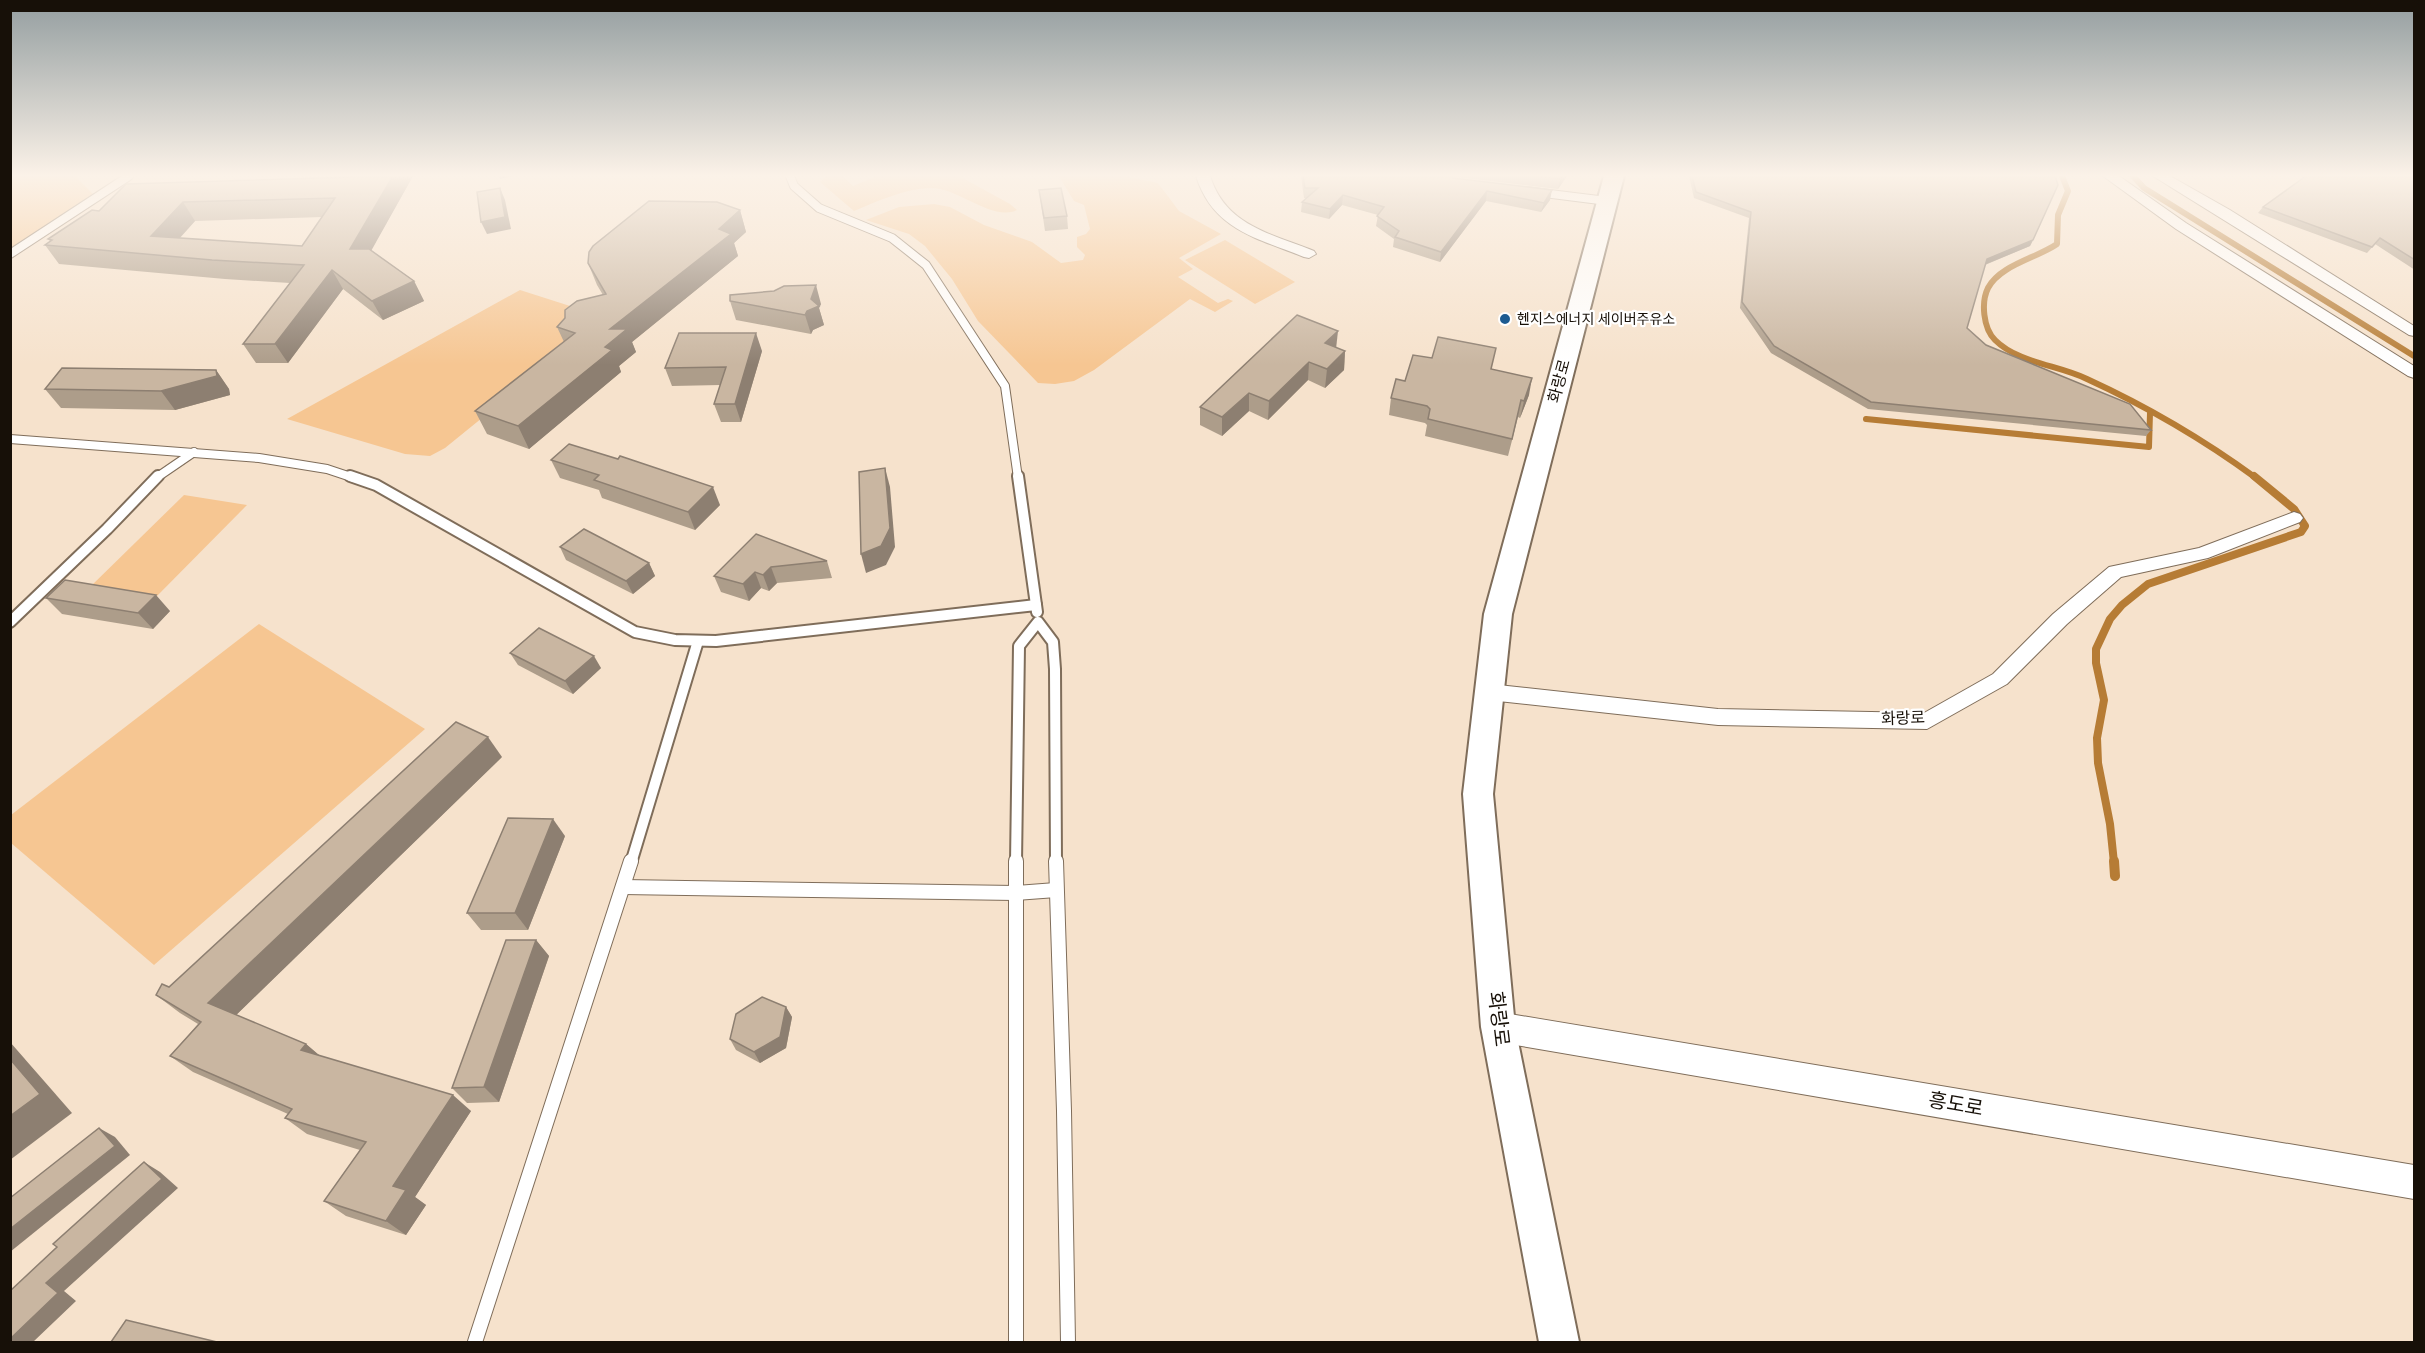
<svg xmlns="http://www.w3.org/2000/svg" width="2425" height="1353" viewBox="0 0 2425 1353" font-family="'Space Grotesk','Noto Sans KR',sans-serif">
  <style>
    .green { fill: #f6c692 }
    .lines { fill: none; stroke-linecap: round; stroke-linejoin: round }
    .stream-far2 { stroke: #b67c35; stroke-width: 6 }
    .stream-far1 { stroke: #b67c35; stroke-width: 8 }
    .stream { stroke: #b67c35; stroke-width: 10 }
    .service-far2-casing { stroke: #7f6d5a; stroke-width: 10 }
    .service-far1-casing { stroke: #7f6d5a; stroke-width: 14 }
    .service-casing { stroke: #7f6d5a; stroke-width: 16 }
    .minor-casing { stroke: #7f6d5a; stroke-width: 2 }
    .tertiary-casing { stroke: #7f6d5a; stroke-width: 2 }
    .secondary-casing { stroke: #7f6d5a; stroke-width: 4 }
    .service-far2 { stroke: #fff; stroke-width: 8 }
    .service-far1 { stroke: #fff; stroke-width: 10 }
    .service { stroke: #fff; stroke-width: 14 }
    .minor { fill: #fff; fill-rule: evenodd }
    .tertiary { fill: #fff; fill-rule: evenodd }
    .secondary { fill: #fff; fill-rule: evenodd }
    .wall { fill: #ad9d8a; fill-rule: evenodd }
    .shaded-wall { fill: #8d7f71 }
    .building { fill: #c9b6a1; stroke: #8d7f71; stroke-width: 1.5; fill-rule: evenodd }
    .poi-dot { fill: #1d5b91; stroke: #fff; stroke-width: 2 }
    .labels { text-anchor: middle; dominant-baseline: central; stroke-width: 4.5; stroke-linejoin: round; paint-order: stroke }
    .far-poi-label { font-size: 14px; fill: #171008; stroke: #fff; text-anchor: start }
    .street-label { font-size: 16px; fill: #171008; stroke: #fff }
    .near-street-label { font-size: 20px; fill: #171008; stroke: #fff }
  </style>
  <rect width="100%" height="100%" fill="#f6e2cc"/>
  <!-- green -->
  <g class="green">
    <path d="M 22,176 L 75,176 L 93,194 L 11,249 L 10,178 Z"/>
    <path d="M 826,176 L 842,176 L 853,186 L 877,176 L 959,176 L 1010,204 L 1017,210 C 992,222 958,187 930,188 C 904,189 878,201 854,211 L 820,182 Z"/>
    <path d="M 1054,176 L 1123,176 L 1158,183 L 1179,211 L 1221,234 L 1179,258 L 1193,269 L 1178,277 L 1218,303 L 1228,299 L 1233,301 L 1215,312 L 1190,299 L 1094,370 L 1074,381 L 1055,384 L 1038,383 L 978,321 L 952,279 L 925,246 L 909,234 L 866,220 L 899,207 L 934,204 L 950,207 L 984,225 L 1032,242 L 1061,263 L 1083,260 L 1085,255 L 1077,247 L 1077,237 L 1086,234 L 1090,229 L 1084,205 L 1074,201 L 1060,178 Z"/>
    <path d="M 1225,240 L 1295,282 L 1255,304 L 1185,260 Z"/>
    <path d="M 520,290 L 595,314 L 564,340 L 561,354 L 445,448 L 430,456 L 405,454 L 287,419 Z"/>
    <path d="M 184,495 L 247,505 L 154,599 L 89,588 Z"/>
    <path d="M 259,624 L 425,729 L 154,965 L 11,843 L 11,815 Z"/>
  </g>
  <g class="lines">
    <!-- stream-far2 -->
    <g class="stream-far2">
      <path d="M 2062,176 L 2068,191 L 2058,215 L 2057,244 C 2037,258 2000,265 1988,288 C 1981,302 1983,328 1995,340 C 2018,363 2058,365 2087,379 C 2146,406 2204,440 2256,478"/>
      <path d="M 2133,176 L 2144,188 L 2414,356"/>
      <path d="M 1866,419 L 2149,447 L 2150,413"/>
    </g>
    <!-- stream-far1 -->
    <path class="stream-far1" d="M 2114,863 L 2110,824 L 2098,763 L 2097,738 L 2104,700 L 2096,663 L 2096,649 L 2110,619 L 2122,605 L 2148,584 L 2301,532 L 2305,526 L 2294,509 L 2254,476"/>
    <!-- stream -->
    <path class="stream" d="M 2114,861 L 2115,876"/>
    <defs>
      <g id="service-far2">
        <path d="M 790,176 L 794,186 L 819,208 L 892,238 L 926,265 L 1005,386 L 1018,478"/>
        <path d="M 10,254 L 129,176"/>
        <path d="M 10,439 L 259,458 L 327,469 L 354,478"/>
        <path d="M 156,478 L 194,452"/>
      </g>
      <g id="service-far1">
        <path d="M 350,476 L 376,485 L 635,632 L 675,640 L 716,641 L 1036,605"/>
        <path d="M 1018,476 L 1037,612"/>
        <path d="M 10,622 L 107,529 L 158,476"/>
        <path d="M 631,863 L 698,641"/>
        <path d="M 1016,863 L 1019,646 L 1038,622 L 1053,642 L 1055,669 L 1056,863"/>
      </g>
      <g id="service">
        <path d="M 1016,861 L 1016,1342"/>
        <path d="M 1056,861 L 1064,1111 L 1068,1342"/>
        <path d="M 623,887 L 1015,893 L 1056,890"/>
        <path d="M 475,1342 L 631,861"/>
      </g>
      <g id="minor">
        <path d="M 1196,176 L 1210,176 C 1226,226 1270,233 1314,251 L 1316,254 L 1309,258 L 1304,257 C 1257,238 1213,230 1196,176 Z"/>
        <path d="M 2103,176 L 2119,176 L 2186,223 L 2414,366 L 2414,378 L 2408,376 L 2176,229 Z"/>
        <path d="M 2153,176 L 2170,176 L 2230,210 L 2414,326 L 2414,336 L 2409,335 Z"/>
        <path d="M 1526,187 L 1607,197 L 1614,201 L 1607,205 L 1521,194 L 1519,191 L 1521,188 Z"/>
        <path d="M 2294,512 L 2300,514 L 2303,518 L 2300,522 L 2208,558 L 2121,577 L 2067,624 L 2007,684 L 1927,729 L 1718,725 L 1489,700 L 1482,697 L 1479,692 L 1482,687 L 1489,684 L 1718,709 L 1924,713 L 1993,674 L 2053,614 L 2109,567 L 2199,548 Z"/>
      </g>
      <path id="tertiary" d="M 1498,1012 L 2414,1165 L 2414,1199 L 1498,1042 L 1487,1037 L 1482,1027 L 1487,1017 Z"/>
      <path id="secondary" d="M 1604,176 L 1624,176 L 1512,614 L 1493,794 L 1515,1027 L 1579,1342 L 1539,1342 L 1481,1027 L 1463,794 L 1484,614 Z"/>
    </defs>
    <!-- service-far2 casing -->
    <use href="#service-far2" class="service-far2-casing"/>
    <!-- service-far1 casing -->
    <use href="#service-far1" class="service-far1-casing"/>
    <!-- service casing -->
    <use href="#service" class="service-casing"/>
    <!-- minor casing -->
    <use href="#minor" class="minor-casing"/>
    <!-- tertiary casing -->
    <use href="#tertiary" class="tertiary-casing"/>
    <!-- secondary casing -->
    <use href="#secondary" class="secondary-casing"/>
    <!-- service-far2 -->
    <use href="#service-far2" class="service-far2"/>
    <!-- service-far1 -->
    <use href="#service-far1" class="service-far1"/>
    <!-- service -->
    <use href="#service" class="service"/>
    <!-- minor -->
    <use href="#minor" class="minor"/>
    <!-- tertiary -->
    <use href="#tertiary" class="tertiary"/>
    <!-- secondary -->
    <use href="#secondary" class="secondary"/>
  </g>
  <!-- wall -->
  <g class="wall">
    <path d="M 352,176 L 413,176 L 371,250 L 414,281 L 424,301 L 383,320 L 343,289 L 288,363 L 256,363 L 243,344 L 290,283 L 225,279 L 59,264 L 45,245 L 50,241 L 48,239 L 99,211 L 351,177 ZM 322,217 L 302,246 L 180,238 L 195,221 Z"/>
    <path d="M 1301,176 L 1567,176 L 1558,189 L 1457,177 L 1454,179 L 1550,200 L 1541,212 L 1486,201 L 1440,262 L 1393,247 L 1394,239 L 1376,226 L 1378,215 L 1342,205 L 1329,219 L 1301,212 L 1302,202 L 1307,198 L 1304,198 Z"/>
    <path d="M 1689,176 L 2055,176 L 2033,240 L 2030,246 L 1985,265 L 1967,328 L 1986,345 L 2151,430 L 2146,436 L 1868,409 L 1771,353 L 1740,308 L 1749,218 L 1694,198 Z"/>
    <path d="M 2415,176 L 2415,270 L 2375,244 L 2367,253 L 2258,213 L 2263,207 Z"/>
    <path d="M 1039,190 L 1067,216 L 1068,229 L 1045,231 Z"/>
    <path d="M 740,210 L 746,232 L 734,243 L 738,256 L 632,342 L 636,352 L 619,366 L 621,372 L 529,449 L 487,434 L 475,411 L 564,342 L 557,327 L 603,295 L 597,285 L 588,263 Z"/>
    <path d="M 730,301 L 821,304 L 819,308 L 824,325 L 813,330 L 811,334 L 736,320 Z"/>
    <path d="M 1336,348 L 1345,351 L 1344,370 L 1325,388 L 1308,380 L 1268,420 L 1249,411 L 1222,436 L 1200,425 L 1200,407 Z"/>
    <path d="M 762,351 L 741,422 L 721,422 L 714,404 L 720,385 L 672,386 L 665,368 Z"/>
    <path d="M 216,370 L 229,389 L 230,395 L 175,410 L 61,408 L 45,389 Z"/>
    <path d="M 1491,370 L 1529,395 L 1520,418 L 1518,417 L 1508,456 L 1425,436 L 1427,425 L 1425,423 L 1389,415 L 1391,398 L 1405,381 Z"/>
    <path d="M 551,460 L 720,505 L 695,530 L 602,498 L 599,490 L 560,478 Z"/>
    <path d="M 756,534 L 827,561 L 832,578 L 777,583 L 769,591 L 761,588 L 749,601 L 721,592 L 714,576 Z"/>
    <path d="M 560,547 L 649,563 L 655,576 L 633,594 L 566,560 Z"/>
    <path d="M 46,598 L 170,611 L 153,629 L 62,614 Z"/>
    <path d="M 510,653 L 601,668 L 573,694 L 518,665 Z"/>
    <path d="M 502,757 L 236,1015 L 306,1044 L 320,1056 L 471,1111 L 415,1197 L 426,1205 L 406,1235 L 346,1216 L 324,1201 L 360,1150 L 307,1134 L 285,1118 L 288,1114 L 193,1072 L 170,1056 L 198,1024 L 180,1013 L 156,995 L 169,987 Z"/>
    <path d="M 565,836 L 528,930 L 481,930 L 467,913 Z"/>
    <path d="M 536,940 L 549,956 L 499,1102 L 467,1103 L 452,1088 Z"/>
    <path d="M 786,1007 L 792,1017 L 786,1048 L 760,1063 L 736,1050 L 730,1039 Z"/>
  </g>
  <!-- shaded-wall -->
  <g class="shaded-wall">
    <path d="M 393,176 L 413,176 L 361,269 L 350,249 Z"/>
    <path d="M 499,176 L 512,176 L 500,179 Z"/>
    <path d="M 1562,176 L 1567,176 L 1558,189 L 1560,179 Z"/>
    <path d="M 500,188 L 505,200 L 511,229 L 487,234 L 481,222 Z"/>
    <path d="M 1552,190 L 1550,200 L 1541,212 L 1544,203 Z"/>
    <path d="M 1487,191 L 1486,201 L 1440,262 L 1441,252 Z"/>
    <path d="M 1343,195 L 1342,205 L 1329,219 L 1330,209 Z"/>
    <path d="M 183,202 L 195,221 L 164,255 L 151,236 Z"/>
    <path d="M 740,210 L 746,232 L 734,243 L 738,256 L 632,342 L 636,352 L 619,366 L 621,372 L 529,449 L 518,426 L 605,347 L 610,329 Z"/>
    <path d="M 2033,240 L 2030,246 L 1984,265 L 1987,259 Z"/>
    <path d="M 332,270 L 343,289 L 288,363 L 275,344 Z"/>
    <path d="M 414,281 L 424,301 L 383,320 L 372,301 Z"/>
    <path d="M 816,285 L 821,304 L 819,308 L 824,325 L 813,330 L 811,334 L 805,315 Z"/>
    <path d="M 1338,331 L 1336,349 L 1325,343 Z"/>
    <path d="M 756,333 L 762,351 L 741,422 L 735,404 Z"/>
    <path d="M 1345,351 L 1344,370 L 1325,388 L 1327,369 Z"/>
    <path d="M 1309,362 L 1308,380 L 1268,420 L 1269,401 Z"/>
    <path d="M 216,370 L 229,389 L 230,395 L 175,410 L 161,391 Z"/>
    <path d="M 1532,378 L 1529,395 L 1520,418 L 1524,401 Z"/>
    <path d="M 1249,393 L 1249,411 L 1222,436 L 1222,417 Z"/>
    <path d="M 885,468 L 890,487 L 895,547 L 886,565 L 866,573 L 861,554 Z"/>
    <path d="M 713,487 L 720,505 L 695,530 L 688,512 Z"/>
    <path d="M 649,563 L 655,576 L 633,594 L 626,581 Z"/>
    <path d="M 771,567 L 777,583 L 769,591 L 763,575 Z"/>
    <path d="M 755,572 L 761,588 L 749,601 L 743,584 Z"/>
    <path d="M 156,595 L 170,611 L 153,629 L 138,613 Z"/>
    <path d="M 594,656 L 601,668 L 573,694 L 565,681 Z"/>
    <path d="M 488,737 L 502,757 L 230,1021 L 208,1003 Z"/>
    <path d="M 553,819 L 565,836 L 528,930 L 515,913 Z"/>
    <path d="M 536,940 L 549,956 L 499,1102 L 484,1087 Z"/>
    <path d="M 786,1007 L 792,1017 L 786,1048 L 760,1063 L 754,1052 Z"/>
    <path d="M 10,1042 L 72,1113 L 10,1160 Z"/>
    <path d="M 306,1044 L 326,1061 L 301,1050 Z"/>
    <path d="M 453,1095 L 471,1111 L 415,1197 L 426,1205 L 406,1235 L 386,1221 L 393,1186 Z"/>
    <path d="M 99,1128 L 115,1137 L 130,1155 L 10,1252 L 10,1229 Z"/>
    <path d="M 144,1162 L 160,1172 L 178,1188 L 64,1291 L 76,1301 L 33,1342 L 10,1342 L 10,1339 L 46,1283 Z"/>
  </g>
  <!-- building -->
  <g class="building">
    <path d="M 352,176 L 393,176 L 350,249 L 369,249 L 414,281 L 372,301 L 332,270 L 275,344 L 243,344 L 304,265 L 212,260 L 45,245 L 52,240 L 48,239 L 92,210 L 99,211 L 126,184 L 351,177 ZM 335,198 L 302,246 L 151,236 L 183,202 Z"/>
    <path d="M 1303,176 L 1451,176 L 1453,178 L 1552,190 L 1544,203 L 1487,191 L 1441,252 L 1395,237 L 1399,231 L 1377,216 L 1384,207 L 1343,195 L 1330,209 L 1302,202 L 1318,188 L 1305,188 Z"/>
    <path d="M 1533,176 L 1562,176 L 1560,179 Z"/>
    <path d="M 1692,176 L 2055,176 L 2058,185 L 2033,240 L 1987,259 L 1967,328 L 1986,345 L 2130,404 L 2151,430 L 1871,402 L 1774,346 L 1742,302 L 1751,212 L 1696,192 Z"/>
    <path d="M 2306,176 L 2415,176 L 2415,260 L 2380,238 L 2372,247 L 2263,207 Z"/>
    <path d="M 500,188 L 505,217 L 481,222 L 477,192 Z"/>
    <path d="M 1061,188 L 1067,216 L 1044,218 L 1039,190 Z"/>
    <path d="M 649,201 L 717,202 L 740,210 L 719,229 L 731,234 L 610,329 L 627,329 L 605,347 L 612,350 L 518,426 L 475,411 L 575,333 L 557,327 L 565,318 L 565,310 L 577,301 L 606,294 L 588,263 L 589,252 L 593,246 Z"/>
    <path d="M 816,285 L 811,299 L 819,306 L 807,311 L 805,315 L 730,301 L 730,295 L 774,291 L 784,286 Z"/>
    <path d="M 1297,315 L 1338,331 L 1325,343 L 1345,351 L 1327,369 L 1309,362 L 1269,401 L 1249,393 L 1222,417 L 1200,407 Z"/>
    <path d="M 679,333 L 756,333 L 735,404 L 714,404 L 726,367 L 665,368 Z"/>
    <path d="M 1438,337 L 1496,348 L 1491,369 L 1532,378 L 1524,401 L 1521,400 L 1512,439 L 1428,419 L 1430,409 L 1427,406 L 1391,398 L 1396,379 L 1405,381 L 1413,355 L 1432,358 Z"/>
    <path d="M 62,368 L 216,370 L 217,376 L 161,391 L 45,389 Z"/>
    <path d="M 569,444 L 618,459 L 620,456 L 713,487 L 688,512 L 594,480 L 599,475 L 551,460 Z"/>
    <path d="M 885,468 L 890,528 L 881,546 L 861,554 L 859,472 Z"/>
    <path d="M 584,529 L 649,563 L 626,581 L 560,547 Z"/>
    <path d="M 756,534 L 827,561 L 771,567 L 763,575 L 755,572 L 743,584 L 714,576 Z"/>
    <path d="M 65,580 L 156,595 L 138,613 L 46,598 Z"/>
    <path d="M 539,628 L 594,656 L 565,681 L 510,653 Z"/>
    <path d="M 456,722 L 488,737 L 208,1003 L 306,1044 L 301,1050 L 453,1095 L 393,1186 L 406,1190 L 386,1221 L 324,1201 L 366,1142 L 285,1118 L 292,1109 L 170,1056 L 201,1022 L 156,995 L 162,984 L 169,987 Z"/>
    <path d="M 508,818 L 553,819 L 515,913 L 467,913 Z"/>
    <path d="M 506,940 L 536,940 L 484,1087 L 452,1088 Z"/>
    <path d="M 762,997 L 786,1007 L 780,1037 L 754,1052 L 730,1039 L 736,1014 Z"/>
    <path d="M 10,1059 L 40,1094 L 10,1116 Z"/>
    <path d="M 99,1128 L 115,1146 L 10,1229 L 10,1198 Z"/>
    <path d="M 144,1162 L 162,1179 L 46,1283 L 58,1293 L 10,1339 L 10,1291 L 57,1247 L 53,1244 Z"/>
    <path d="M 126,1320 L 217,1342 L 111,1342 Z"/>
  </g>
  <!-- sky -->
  <linearGradient id="sky" x2="0" y2="1"><stop stop-color="#949ea0"/><stop offset="0.48" stop-color="#fbf2e8"/><stop offset="1" stop-color="#fbf2e8" stop-opacity="0"/></linearGradient>
  <rect width="2425" height="365" fill="url(#sky)"/>
  <!-- markers -->
  <circle class="poi-dot" cx="1505" cy="319" r="6"/>
  <g class="labels">
    <!-- far-poi labels -->
    <g class="far-poi-label">
      <text x="1517" y="319">헨지스에너지 세이버주유소</text>
    </g>
    <!-- street labels -->
    <g class="street-label">
      <text transform="translate(1559 381) rotate(-75)">화랑로</text>
      <text transform="translate(1903 718) rotate(-2)">화랑로</text>
    </g>
    <!-- near-street labels -->
    <g class="near-street-label">
      <text transform="translate(1499 1019) rotate(83)">화랑로</text>
      <text transform="translate(1956 1104) rotate(10)">흥도로</text>
    </g>
  </g>
  <!-- border -->
  <rect width="2425" height="1353" fill="none" stroke="#171008" stroke-width="24"/>
</svg>
